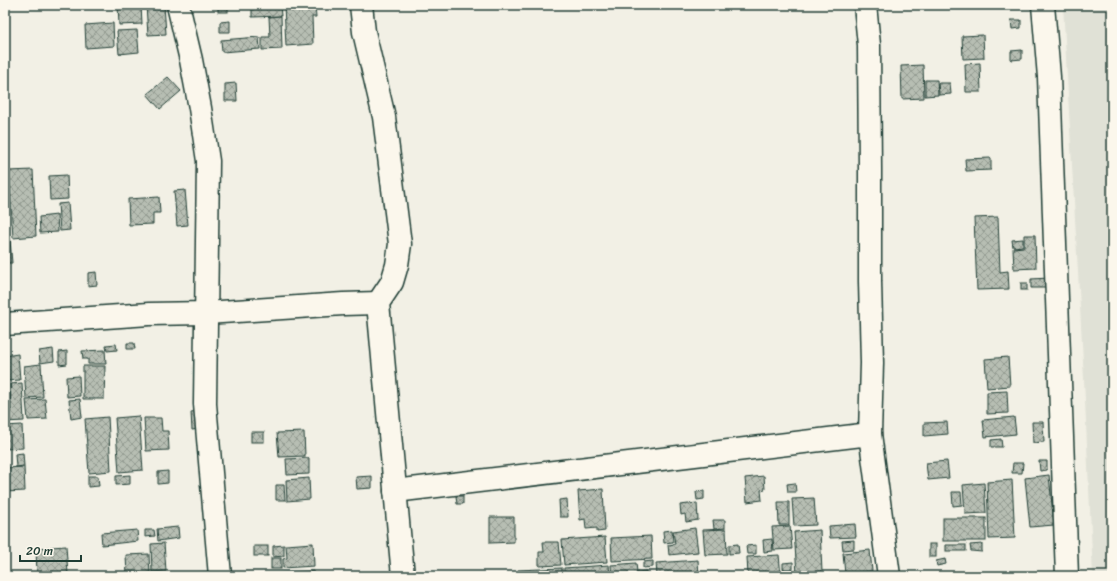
<svg xmlns="http://www.w3.org/2000/svg" width="1117" height="581" viewBox="0 0 1117 581" font-family="Sriracha,sans-serif">
  <style>
    .built { fill: #e0e1d6 }
    .building { fill: url(#building-cross-hatch); stroke: #1f3d34 }
    .lines { fill: none; stroke-linecap: round; stroke-linejoin: round }
    .minor-casing { stroke: #1f3d34; stroke-width: 25 }
    .minor { stroke: #fbf7ec; stroke-width: 22 }
  </style>
  <defs>
    <pattern id="building-cross-hatch" width="8" height="8" patternUnits="userSpaceOnUse"><rect width="8" height="8" fill="#b7beb3"/><path d="M0 0l8 8M0 8l8-8" fill="none" stroke="#949c92"/></pattern>
  </defs>
  <rect width="100%" height="100%" fill="#f2f0e5"/>
  <filter id="ink" filterUnits="userSpaceOnUse"><feTurbulence type="fractalNoise" baseFrequency=".025" numOctaves="2"/><feDisplacementMap in="SourceGraphic" scale="8" xChannelSelector="R" yChannelSelector="G"/><feConvolveMatrix kernelMatrix="1 2 1 2 8 2 1 2 1" color-interpolation-filters="sRGB"/></filter>
  <g filter="url(#ink)">
    <!-- built -->
    <path class="built" d="M 1063,5 L 1112,5 L 1112,576 L 1093,576 L 1084,379 Z"/>
    <!-- building -->
    <g class="building">
      <path d="M 118,5 L 141,5 L 142,24 L 119,25 Z"/>
      <path d="M 146,5 L 164,5 L 166,34 L 148,35 Z"/>
      <rect x="218" y="5" width="10" height="7"/>
      <path d="M 252,5 L 280,5 L 281,16 L 252,17 Z"/>
      <path d="M 284,5 L 315,5 L 316,17 L 312,17 L 313,44 L 286,46 Z"/>
      <path d="M 281,16 L 282,49 L 262,50 L 262,37 L 270,37 L 269,17 Z"/>
      <path d="M 1011,20 L 1021,20 L 1021,28 L 1012,29 Z"/>
      <path d="M 230,21 L 230,32 L 220,32 L 220,22 Z"/>
      <path d="M 113,23 L 114,46 L 86,48 L 85,25 Z"/>
      <path d="M 137,30 L 139,52 L 119,54 L 117,31 Z"/>
      <path d="M 983,35 L 984,58 L 963,59 L 962,36 Z"/>
      <path d="M 259,37 L 260,49 L 222,52 L 221,40 Z"/>
      <path d="M 1022,50 L 1022,59 L 1011,60 L 1011,51 Z"/>
      <path d="M 980,63 L 981,92 L 966,92 L 965,64 Z"/>
      <path d="M 923,65 L 924,98 L 902,99 L 901,66 Z"/>
      <path d="M 168,77 L 181,91 L 160,109 L 147,94 Z"/>
      <path d="M 925,80 L 937,80 L 938,95 L 925,96 Z"/>
      <path d="M 236,83 L 237,101 L 225,101 L 225,84 Z"/>
      <path d="M 938,83 L 950,83 L 951,94 L 939,95 Z"/>
      <path d="M 991,158 L 991,170 L 966,171 L 965,159 Z"/>
      <path d="M 33,170 L 36,236 L 13,238 L 9,171 Z"/>
      <path d="M 67,175 L 68,199 L 50,200 L 49,176 Z"/>
      <path d="M 185,190 L 188,225 L 177,226 L 174,191 Z"/>
      <path d="M 159,197 L 160,213 L 153,213 L 153,224 L 129,225 L 128,199 Z"/>
      <path d="M 68,203 L 70,230 L 60,231 L 58,204 Z"/>
      <path d="M 57,215 L 58,232 L 40,233 L 39,217 Z"/>
      <path d="M 998,217 L 1000,272 L 1008,271 L 1009,289 L 977,290 L 974,218 Z"/>
      <path d="M 1024,235 L 1035,235 L 1036,268 L 1014,269 L 1013,248 L 1024,247 Z"/>
      <path d="M 1023,239 L 1023,246 L 1013,247 L 1012,240 Z"/>
      <path d="M 10,240 L 12,263 L 5,263 L 5,241 Z"/>
      <path d="M 96,272 L 97,285 L 88,286 L 88,273 Z"/>
      <path d="M 1049,278 L 1049,288 L 1031,288 L 1031,279 Z"/>
      <rect x="1021" y="283" width="6" height="7"/>
      <path d="M 127,343 L 134,343 L 135,349 L 127,349 Z"/>
      <path d="M 116,344 L 117,350 L 107,351 L 106,345 Z"/>
      <path d="M 53,349 L 54,361 L 40,363 L 39,351 Z"/>
      <path d="M 105,350 L 106,364 L 88,364 L 88,359 L 83,359 L 82,351 Z"/>
      <path d="M 67,351 L 67,364 L 59,365 L 59,352 Z"/>
      <path d="M 18,354 L 20,380 L 5,381 L 5,356 Z"/>
      <path d="M 1008,357 L 1010,386 L 987,388 L 985,359 Z"/>
      <path d="M 41,364 L 43,397 L 26,398 L 24,366 Z"/>
      <path d="M 83,366 L 105,366 L 104,399 L 83,399 Z"/>
      <path d="M 79,376 L 80,396 L 67,397 L 66,377 Z"/>
      <path d="M 22,383 L 24,421 L 5,422 L 5,410 L 11,410 L 10,384 Z"/>
      <path d="M 1007,391 L 1008,413 L 987,414 L 987,392 Z"/>
      <path d="M 45,399 L 47,419 L 28,420 L 26,400 Z"/>
      <path d="M 80,399 L 82,417 L 71,419 L 69,400 Z"/>
      <path d="M 199,411 L 200,429 L 192,430 L 191,412 Z"/>
      <path d="M 139,416 L 143,470 L 119,472 L 115,418 Z"/>
      <path d="M 108,417 L 111,471 L 89,473 L 85,419 Z"/>
      <path d="M 1014,417 L 1016,434 L 985,437 L 983,420 Z"/>
      <path d="M 144,418 L 161,418 L 162,431 L 168,431 L 169,450 L 146,451 Z"/>
      <path d="M 947,422 L 948,434 L 924,436 L 924,423 Z"/>
      <path d="M 1032,422 L 1043,422 L 1044,442 L 1033,443 Z"/>
      <path d="M 22,425 L 23,448 L 5,449 L 5,426 Z"/>
      <rect x="251" y="432" width="13" height="10"/>
      <path d="M 304,432 L 305,456 L 279,457 L 277,433 Z"/>
      <path d="M 1001,439 L 1002,447 L 991,447 L 991,440 Z"/>
      <path d="M 23,453 L 24,466 L 16,467 L 15,454 Z"/>
      <path d="M 309,458 L 309,474 L 287,475 L 286,459 Z"/>
      <path d="M 947,461 L 949,478 L 928,480 L 926,463 Z"/>
      <path d="M 1039,461 L 1047,461 L 1047,470 L 1040,471 Z"/>
      <path d="M 1013,463 L 1023,463 L 1022,473 L 1012,473 Z"/>
      <path d="M 24,467 L 25,491 L 5,492 L 5,468 Z"/>
      <path d="M 168,471 L 168,483 L 158,484 L 158,472 Z"/>
      <path d="M 130,475 L 130,484 L 116,485 L 116,476 Z"/>
      <path d="M 1049,475 L 1054,525 L 1030,527 L 1025,478 Z"/>
      <path d="M 88,476 L 98,476 L 99,486 L 88,487 Z"/>
      <path d="M 372,476 L 372,488 L 357,489 L 356,477 Z"/>
      <path d="M 764,476 L 765,489 L 761,490 L 762,500 L 747,502 L 745,478 Z"/>
      <path d="M 309,478 L 310,499 L 287,501 L 286,480 Z"/>
      <path d="M 1012,480 L 1015,538 L 989,539 L 987,482 Z"/>
      <path d="M 795,483 L 796,492 L 788,492 L 787,484 Z"/>
      <path d="M 984,483 L 986,513 L 965,514 L 963,485 Z"/>
      <path d="M 276,485 L 284,485 L 285,500 L 276,500 Z"/>
      <path d="M 603,489 L 605,531 L 597,532 L 597,528 L 586,529 L 585,519 L 580,520 L 578,491 Z"/>
      <path d="M 704,491 L 704,499 L 697,500 L 696,492 Z"/>
      <path d="M 952,492 L 961,492 L 962,505 L 953,506 Z"/>
      <path d="M 456,496 L 463,496 L 463,504 L 457,504 Z"/>
      <path d="M 814,498 L 816,525 L 794,526 L 792,499 Z"/>
      <path d="M 567,499 L 568,517 L 560,517 L 559,500 Z"/>
      <path d="M 778,502 L 789,502 L 789,525 L 779,525 Z"/>
      <path d="M 697,503 L 698,520 L 686,522 L 685,514 L 681,515 L 680,505 Z"/>
      <path d="M 490,517 L 514,517 L 514,542 L 490,543 Z"/>
      <rect x="943" y="518" width="43" height="23"/>
      <path d="M 713,520 L 725,520 L 725,528 L 714,529 Z"/>
      <path d="M 855,524 L 856,537 L 830,538 L 829,526 Z"/>
      <path d="M 790,526 L 792,549 L 774,550 L 772,527 Z"/>
      <path d="M 178,527 L 179,538 L 158,541 L 157,529 Z"/>
      <path d="M 695,528 L 698,552 L 669,555 L 668,545 L 675,544 L 673,531 Z"/>
      <path d="M 726,529 L 727,554 L 705,555 L 703,530 Z"/>
      <path d="M 137,530 L 138,541 L 102,545 L 101,533 Z"/>
      <path d="M 145,530 L 154,530 L 155,536 L 145,537 Z"/>
      <path d="M 672,530 L 673,542 L 664,543 L 663,531 Z"/>
      <path d="M 820,530 L 822,572 L 797,574 L 794,532 Z"/>
      <path d="M 651,536 L 652,559 L 612,561 L 611,538 Z"/>
      <path d="M 605,537 L 607,562 L 564,565 L 562,540 Z"/>
      <path d="M 772,539 L 773,551 L 764,552 L 763,540 Z"/>
      <path d="M 854,540 L 854,549 L 843,550 L 842,541 Z"/>
      <path d="M 543,542 L 559,542 L 561,565 L 539,566 L 539,552 L 544,552 Z"/>
      <path d="M 164,543 L 166,571 L 152,572 L 151,544 Z"/>
      <path d="M 313,543 L 314,566 L 283,568 L 283,559 L 287,558 L 286,545 Z"/>
      <path d="M 738,544 L 739,553 L 729,554 L 729,545 Z"/>
      <rect x="929" y="544" width="7" height="13"/>
      <path d="M 982,544 L 982,552 L 971,551 L 970,545 Z"/>
      <path d="M 284,545 L 284,556 L 273,557 L 273,546 Z"/>
      <path d="M 756,545 L 756,554 L 747,554 L 746,546 Z"/>
      <rect x="946" y="545" width="20" height="6"/>
      <path d="M 66,546 L 68,574 L 37,576 L 36,548 Z"/>
      <rect x="254" y="546" width="14" height="10"/>
      <path d="M 870,550 L 872,571 L 845,574 L 843,553 Z"/>
      <path d="M 149,554 L 150,576 L 127,576 L 126,555 Z"/>
      <path d="M 779,555 L 781,576 L 748,576 L 747,557 Z"/>
      <rect x="271" y="558" width="10" height="11"/>
      <path d="M 945,559 L 946,564 L 937,566 L 936,561 Z"/>
      <path d="M 698,560 L 699,576 L 657,576 L 656,563 Z"/>
      <path d="M 653,561 L 653,567 L 643,568 L 643,562 Z"/>
      <path d="M 793,562 L 793,569 L 783,569 L 783,563 Z"/>
      <path d="M 636,563 L 637,572 L 646,571 L 646,576 L 612,576 L 611,565 Z"/>
      <path d="M 609,565 L 610,576 L 564,576 L 564,568 Z"/>
      <path d="M 562,568 L 562,576 L 519,576 L 518,570 Z"/>
      <rect x="783" y="570" width="10" height="6"/>
      <path d="M 314,571 L 315,576 L 257,576 L 257,575 Z"/>
      <path d="M 209,572 L 209,576 L 189,576 L 188,573 Z"/>
    </g>
    <g class="lines">
      <defs>
        <g id="minor">
          <path d="M 178,5 L 191,60 L 200,108 L 208,161 L 205,404 L 220,576"/>
          <path d="M 361,5 L 364,32 L 384,117 L 400,244 L 397,265 L 392,282 L 378,303 L 403,576"/>
          <path d="M 865,5 L 869,45 L 870,169 L 870,281 L 872,363 L 870,434"/>
          <path d="M 1043,5 L 1049,77 L 1067,576"/>
          <path d="M 5,324 L 149,314 L 206,313 L 343,304 L 378,303"/>
          <path d="M 395,491 L 870,434 L 889,576"/>
        </g>
      </defs>
      <!-- minor casing -->
      <use href="#minor" class="minor-casing"/>
      <!-- minor -->
      <use href="#minor" class="minor"/>
    </g>
  </g>
  <!-- margin -->
  <rect width="1117" height="581" fill="none" stroke="#fbf7ec" stroke-width="20"/>
  <rect x="10" y="10" width="1097" height="561" fill="none" stroke="#1f3d34" stroke-width="1.5" filter="url(#ink)"/>
  <!-- scale -->
  <path d="M20 555v6h61v-6" fill="none" stroke="#1f3d34" stroke-width="2"/>
  <text x="26" y="555" font-size="12" fill="#1f3d34" stroke="#fbf7ec" stroke-width="3" paint-order="stroke">20 m</text>
</svg>
